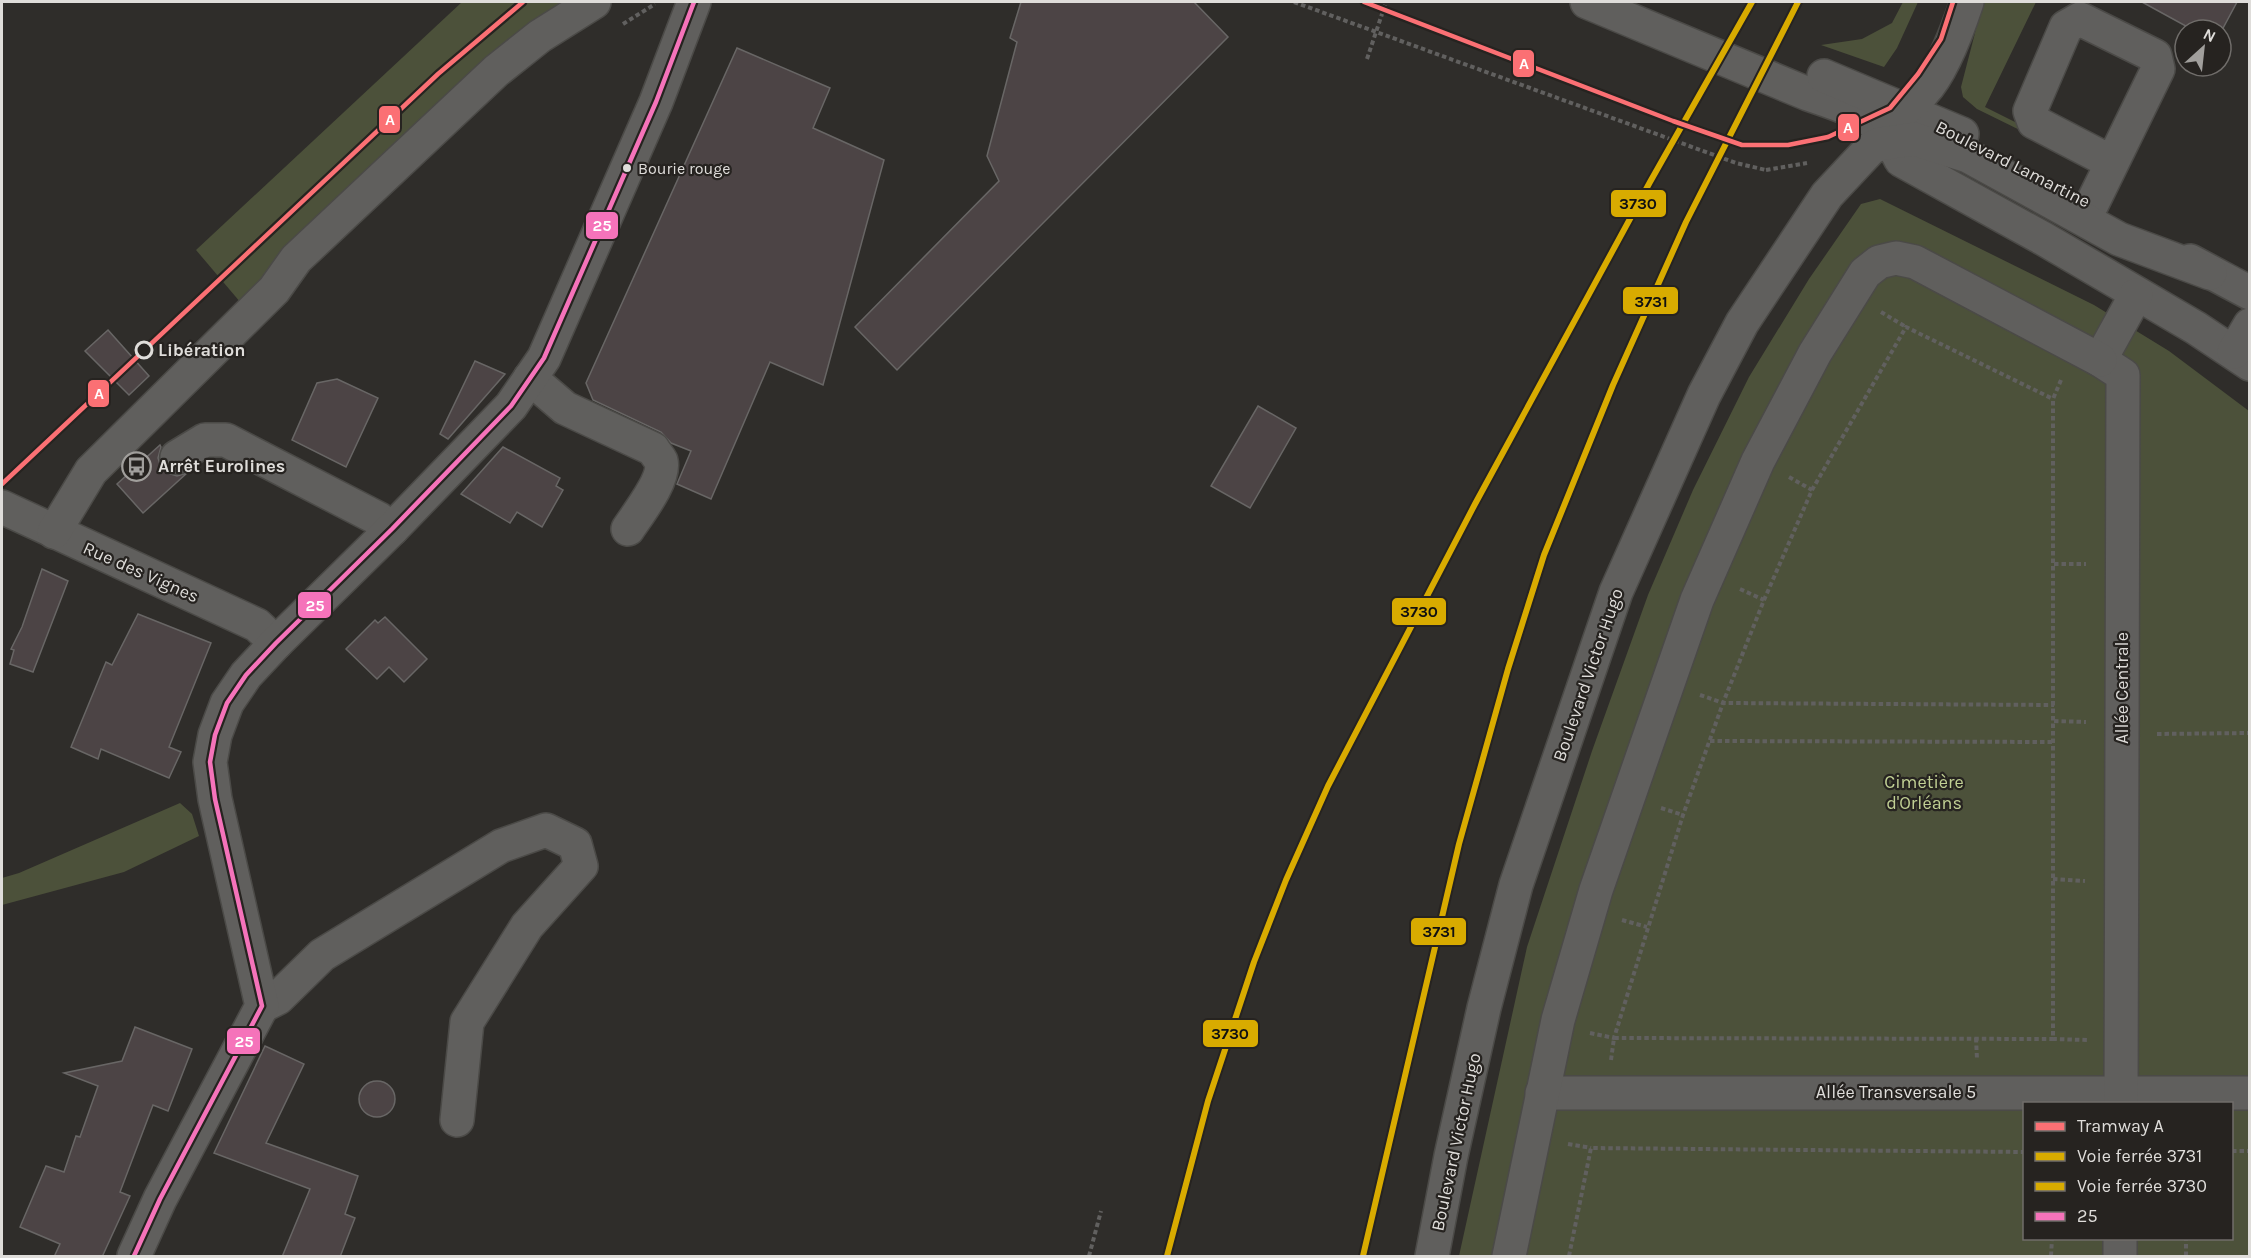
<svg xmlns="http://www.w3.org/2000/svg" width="2251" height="1258" viewBox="0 0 2251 1258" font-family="Karla,sans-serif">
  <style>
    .green { fill: #4c513a; fill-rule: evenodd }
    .building { fill: #4c4445; stroke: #686665; stroke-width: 1.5 }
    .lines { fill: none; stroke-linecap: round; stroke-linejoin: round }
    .minor-casing { stroke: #4b4a47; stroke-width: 36 }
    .path { stroke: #61605f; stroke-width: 4; stroke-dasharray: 4.5 3; stroke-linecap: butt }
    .minor { stroke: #605f5d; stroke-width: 33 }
    .path-bridge { stroke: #61605f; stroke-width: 4; stroke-dasharray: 4.5 3; stroke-linecap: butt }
    .bus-1-casing { stroke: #262320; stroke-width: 9 }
    .bus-1 { stroke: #f573ba; stroke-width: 4.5 }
    .rail-1-casing { stroke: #262320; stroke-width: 10 }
    .rail-2-casing { stroke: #262320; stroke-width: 10 }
    .rail-1 { stroke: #d8ab00; stroke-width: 6 }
    .rail-2 { stroke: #d8ab00; stroke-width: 6 }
    .tram-1-casing { stroke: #262320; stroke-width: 9 }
    .tram-1 { stroke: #fb7074; stroke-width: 4.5 }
    .bus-dot { fill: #dfddda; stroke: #262320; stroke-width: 2 }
    .stop-dot { fill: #262320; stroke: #dfddda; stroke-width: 3 }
    .labels { text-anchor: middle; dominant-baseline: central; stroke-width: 4.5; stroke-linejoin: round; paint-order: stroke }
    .bus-label { font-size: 16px; fill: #dfddda; stroke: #262320; text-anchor: start }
    .street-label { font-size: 18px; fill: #dfddda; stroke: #262320 }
    .stop-label { font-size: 18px; font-weight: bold; fill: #dfddda; stroke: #262320; text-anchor: start }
    .poi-label { font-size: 18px; font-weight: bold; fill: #dfddda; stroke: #262320; text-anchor: start }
    .park-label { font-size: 18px; fill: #c1d094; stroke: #262320 }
    .line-badge { stroke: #262320; stroke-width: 2 }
    .badge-label { font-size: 16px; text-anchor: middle; font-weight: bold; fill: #fff }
    .pale-badge-label { font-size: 16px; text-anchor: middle; font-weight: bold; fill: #111 }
  </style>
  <rect width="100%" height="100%" fill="#2f2d2a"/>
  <!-- green -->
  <g class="green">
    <path d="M 462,2 L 574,2 L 241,303 L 196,250 Z"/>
    <path d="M 1903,2 L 1918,2 L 1897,48 L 1884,67 L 1821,45 L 1862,39 L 1892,23 Z"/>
    <path d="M 1983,2 L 2036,2 L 1985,107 L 2089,159 L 2087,163 L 1977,109 L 1963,97 L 1961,87 Z"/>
    <path d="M 1880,199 L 2094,305 L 2169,351 L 2249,411 L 2249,1256 L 1459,1256 L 1527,947 L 1592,751 L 1648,595 L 1693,490 L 1749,377 L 1809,279 L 1861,204 ZM 2024,1104 L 2232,1104 L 2232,1238 L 2024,1238 Z"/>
    <path d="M 180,803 L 192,814 L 199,836 L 124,872 L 2,905 L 2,878 L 19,873 Z"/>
  </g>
  <!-- building -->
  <g class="building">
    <path d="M 1021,2 L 1194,2 L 1228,37 L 897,370 L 855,327 L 999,181 L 987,156 L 1017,42 L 1010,38 Z"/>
    <path d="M 2142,2 L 2237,2 L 2222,30 L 2193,30 Z"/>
    <path d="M 737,48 L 830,88 L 813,128 L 884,160 L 823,385 L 770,362 L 711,499 L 677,484 L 691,451 L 671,443 L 661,432 L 593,400 L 586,383 Z"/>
    <path d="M 108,330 L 149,376 L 129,395 L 85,351 Z"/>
    <path d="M 475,361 L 505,374 L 448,439 L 440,434 Z"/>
    <path d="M 337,379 L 378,398 L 346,467 L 292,440 L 317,383 Z"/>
    <path d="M 1258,406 L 1296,428 L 1250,508 L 1211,486 Z"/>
    <path d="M 160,445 L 161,447 L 158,458 L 161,467 L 168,473 L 177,476 L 187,473 L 143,513 L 117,484 Z"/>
    <path d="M 503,447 L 560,478 L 556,486 L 563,490 L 542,527 L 517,512 L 510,523 L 461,494 Z"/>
    <path d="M 42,569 L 68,581 L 33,672 L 10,664 L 14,650 L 11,649 L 22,627 Z"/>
    <path d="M 138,614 L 211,643 L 169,747 L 181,752 L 169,778 L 101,749 L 98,759 L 71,747 L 106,662 L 112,665 Z"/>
    <path d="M 385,617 L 427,659 L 404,682 L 389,667 L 377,679 L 346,649 L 375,620 L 378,623 Z"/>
    <path d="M 135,1027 L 192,1049 L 168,1111 L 153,1105 L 120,1192 L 130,1196 L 102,1257 L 54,1257 L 60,1244 L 20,1227 L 46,1166 L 64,1172 L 76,1136 L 80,1137 L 98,1086 L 64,1073 L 122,1061 Z"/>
    <path d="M 265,1046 L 304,1064 L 266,1143 L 358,1176 L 345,1214 L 355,1218 L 340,1257 L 282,1257 L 310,1189 L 214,1153 Z"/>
    <circle cx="377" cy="1099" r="18"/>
  </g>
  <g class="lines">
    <defs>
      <g id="minor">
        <path d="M 1587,2 L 1808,94 C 1831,102 1858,110 1877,125 C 1888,134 1895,148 1901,160 L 2044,239 L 2196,328 L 2250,364"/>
        <path d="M 1824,76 L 1962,134"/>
        <path d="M 1888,121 C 1900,113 1915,102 1924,91 C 1942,72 1959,26 1967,2"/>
        <path d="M 2092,204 L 2158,69 L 2155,56 L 2080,19 L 2066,27 L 2030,111 L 2034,122 L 2111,162"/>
        <path d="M 2190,261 L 2250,293"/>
        <path d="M 2234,352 L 2250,325"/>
        <path d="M 530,378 L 565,408 L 653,449 C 655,453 659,457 661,461 C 666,479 637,515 628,529"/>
        <path d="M 177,457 L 205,440 L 226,440 L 379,519 L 392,529"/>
        <path d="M 2,507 L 257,625 L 276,643"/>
        <path d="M 54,532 L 91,471 L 274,290 L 296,259 L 496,71 L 540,36 L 594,2"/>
        <path d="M 262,1006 L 278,998 L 322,955 L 501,846 L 546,830 L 575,844 L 581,866 L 527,926 L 467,1022 L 457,1120"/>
        <path d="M 1542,1093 L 2250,1093"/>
        <path d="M 2121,1104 L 2123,375 L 2100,360 L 2136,295"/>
        <path d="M 134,1256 L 160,1199 L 262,1006 L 215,799 L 210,762 L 215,735 L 227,703 L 246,675 L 276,643 L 392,529 L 511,406 L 544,358 L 656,102 L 694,2"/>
        <path d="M 1432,1256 L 1451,1156 L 1484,1008 L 1516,885 L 1616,592 L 1704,395 L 1742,323 L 1827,195 L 1871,148 L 1880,144 L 1914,139 L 1968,156 L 2119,239 L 2210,273"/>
        <path d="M 1509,1256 L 1558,1020 L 1596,890 L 1697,600 L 1758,461 L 1815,353 L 1865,273 L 1879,262 L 1896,258 L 1915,262 L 2100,360"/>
        <path d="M 2120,1256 L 2120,1238"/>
      </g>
    </defs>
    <!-- minor casing -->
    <use href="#minor" class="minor-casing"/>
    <!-- path -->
    <g class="path">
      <path d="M 623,24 L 655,4"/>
      <path d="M 1367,59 L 1386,2"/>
      <path d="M 1766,170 L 1807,163"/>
      <path d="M 1881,312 L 1906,327"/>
      <path d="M 2061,380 L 2053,399 L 2053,1039 L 2087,1040"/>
      <path d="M 1789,477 L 1812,490"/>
      <path d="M 2054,564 L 2086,564"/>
      <path d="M 1740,589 L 1764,600"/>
      <path d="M 1700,695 L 1723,703 L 2054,705"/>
      <path d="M 2054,721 L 2086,722"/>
      <path d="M 2157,734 L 2250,733"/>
      <path d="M 1710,741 L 2054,742"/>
      <path d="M 1661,808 L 1683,815"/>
      <path d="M 2053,879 L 2085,881"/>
      <path d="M 1622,920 L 1647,927"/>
      <path d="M 1590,1033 L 1614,1038 L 1683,815 L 1723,703 L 1764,600 L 1812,490 L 1906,327 L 2053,399"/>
      <path d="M 1976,1038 L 1977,1059"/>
      <path d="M 1611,1060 L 1614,1038 L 2053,1039"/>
      <path d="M 1568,1144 L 1591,1148"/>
      <path d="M 2232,1151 L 2250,1151"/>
      <path d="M 1089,1256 L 1101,1211"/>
      <path d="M 1569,1256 L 1591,1148 L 2024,1152"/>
      <path d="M 2051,1256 L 2052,1238"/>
      <path d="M 2186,1256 L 2186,1238"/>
    </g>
    <!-- minor -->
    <use href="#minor" class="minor"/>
    <!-- path-bridge -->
    <path class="path-bridge" d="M 1294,2 L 1736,163 L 1766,170"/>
    <defs>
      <path id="bus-1" d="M 134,1256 L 160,1199 L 262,1006 L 215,799 L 210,762 L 215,735 L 227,703 L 246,675 L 276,643 L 392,529 L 511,406 L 544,358 L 656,102 L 694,2"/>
    </defs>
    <!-- bus-1 casing -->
    <use href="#bus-1" class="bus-1-casing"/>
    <!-- bus-1 -->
    <use href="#bus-1" class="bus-1"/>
    <defs>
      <path id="rail-1" d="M 1363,1256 L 1459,844 L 1508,669 L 1544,555 L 1613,385 L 1686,222 L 1798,2"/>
      <path id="rail-2" d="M 1167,1256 L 1208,1101 L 1254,962 L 1286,880 L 1328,786 L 1475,504 L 1650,182 L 1752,2"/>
    </defs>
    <!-- rail-1 casing -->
    <use href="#rail-1" class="rail-1-casing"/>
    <!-- rail-2 casing -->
    <use href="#rail-2" class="rail-2-casing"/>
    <!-- rail-1 -->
    <use href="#rail-1" class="rail-1"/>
    <!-- rail-2 -->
    <use href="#rail-2" class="rail-2"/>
    <defs>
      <g id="tram-1">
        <path d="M 1364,2 L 1673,121 L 1742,145 L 1788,145 L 1828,137 L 1890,108 L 1918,74 L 1941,39 L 1953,2"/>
        <path d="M 2,484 L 438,74 L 523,2"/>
      </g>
    </defs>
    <!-- tram-1 casing -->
    <use href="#tram-1" class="tram-1-casing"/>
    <!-- tram-1 -->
    <use href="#tram-1" class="tram-1"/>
  </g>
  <!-- icons -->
  <defs>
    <symbol id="bus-ring" viewBox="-11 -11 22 22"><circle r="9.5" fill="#262320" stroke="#a19f9c" stroke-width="1.5"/><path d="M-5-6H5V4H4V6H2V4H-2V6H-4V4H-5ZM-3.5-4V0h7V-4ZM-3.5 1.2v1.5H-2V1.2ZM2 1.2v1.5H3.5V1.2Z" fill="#a19f9c"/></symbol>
  </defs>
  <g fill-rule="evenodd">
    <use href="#bus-ring" x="120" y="450" width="33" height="33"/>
  </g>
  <!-- markers -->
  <circle class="bus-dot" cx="627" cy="168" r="5"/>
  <circle class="stop-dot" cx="144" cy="350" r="8"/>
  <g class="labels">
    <!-- bus labels -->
    <g class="bus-label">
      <text x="638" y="168">Bourie rouge</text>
    </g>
    <!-- street labels -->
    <g class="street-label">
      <text transform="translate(2013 164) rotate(27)">Boulevard Lamartine</text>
      <text transform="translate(141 572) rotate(24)">Rue des Vignes</text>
      <text transform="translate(1588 675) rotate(-71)">Boulevard Victor Hugo</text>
      <text transform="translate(2122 688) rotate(-90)">Allée Centrale</text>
      <text x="1896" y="1092">Allée Transversale 5</text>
      <text transform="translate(1456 1142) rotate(-78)">Boulevard Victor Hugo</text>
    </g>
    <!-- stop labels -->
    <g class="stop-label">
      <text x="158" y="350">Libération</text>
    </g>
    <!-- poi labels -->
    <g class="poi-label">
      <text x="158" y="466">Arrêt Eurolines</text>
    </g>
    <!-- park labels -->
    <g class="park-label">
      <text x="1924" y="782">Cimetière<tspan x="1924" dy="21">d'Orléans</tspan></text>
    </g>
  </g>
  <g class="line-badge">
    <rect x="1512" y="49" width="23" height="29" rx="6" fill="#fb7074"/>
    <rect x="378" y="105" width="23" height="29" rx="6" fill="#fb7074"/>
    <rect x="1837" y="113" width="23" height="29" rx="6" fill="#fb7074"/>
    <rect x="1610" y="189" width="57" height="29" rx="6" fill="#d8ab00"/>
    <rect x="585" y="211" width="34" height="29" rx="6" fill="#f573ba"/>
    <rect x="1622" y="286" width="57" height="29" rx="6" fill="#d8ab00"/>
    <rect x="87" y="379" width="23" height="29" rx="6" fill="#fb7074"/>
    <rect x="297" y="591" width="35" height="28" rx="6" fill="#f573ba"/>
    <rect x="1391" y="597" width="56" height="29" rx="6" fill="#d8ab00"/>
    <rect x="1410" y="917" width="57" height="29" rx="6" fill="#d8ab00"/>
    <rect x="1202" y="1019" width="57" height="29" rx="6" fill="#d8ab00"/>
    <rect x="226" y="1027" width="35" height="28" rx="6" fill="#f573ba"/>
  </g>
  <g class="badge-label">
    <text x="1524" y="69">A</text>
    <text x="390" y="125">A</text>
    <text x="1848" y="133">A</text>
    <text x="602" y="231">25</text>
    <text x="99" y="399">A</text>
    <text x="315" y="611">25</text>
    <text x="244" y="1047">25</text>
  </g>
  <g class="pale-badge-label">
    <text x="1638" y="209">3730</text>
    <text x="1651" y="307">3731</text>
    <text x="1419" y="617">3730</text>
    <text x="1439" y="937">3731</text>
    <text x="1230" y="1039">3730</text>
  </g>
  <!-- border -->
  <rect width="2251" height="1258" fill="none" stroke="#dfddda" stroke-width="6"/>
  <!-- legend -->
  <rect x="2023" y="1102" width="210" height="138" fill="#262320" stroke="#706d6a" stroke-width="1.5"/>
  <rect x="2035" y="1122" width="30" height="9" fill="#fb7074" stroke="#706d6a" stroke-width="1.5"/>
  <text x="2077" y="1132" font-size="18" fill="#dfddda">Tramway A</text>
  <rect x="2035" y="1152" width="30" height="9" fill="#d8ab00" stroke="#706d6a" stroke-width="1.5"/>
  <text x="2077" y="1162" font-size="18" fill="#dfddda">Voie ferrée 3731</text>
  <rect x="2035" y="1182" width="30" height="9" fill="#d8ab00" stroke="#706d6a" stroke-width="1.5"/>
  <text x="2077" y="1192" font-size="18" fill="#dfddda">Voie ferrée 3730</text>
  <rect x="2035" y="1212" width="30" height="9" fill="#f573ba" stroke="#706d6a" stroke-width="1.5"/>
  <text x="2077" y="1222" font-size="18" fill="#dfddda">25</text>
  <!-- north arrow -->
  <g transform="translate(2203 48) rotate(27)"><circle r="28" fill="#262320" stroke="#706d6a" stroke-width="1.5"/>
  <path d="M0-4.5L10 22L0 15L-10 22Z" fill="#a19f9c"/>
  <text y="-9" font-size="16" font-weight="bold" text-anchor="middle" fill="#dfddda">N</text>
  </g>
</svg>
